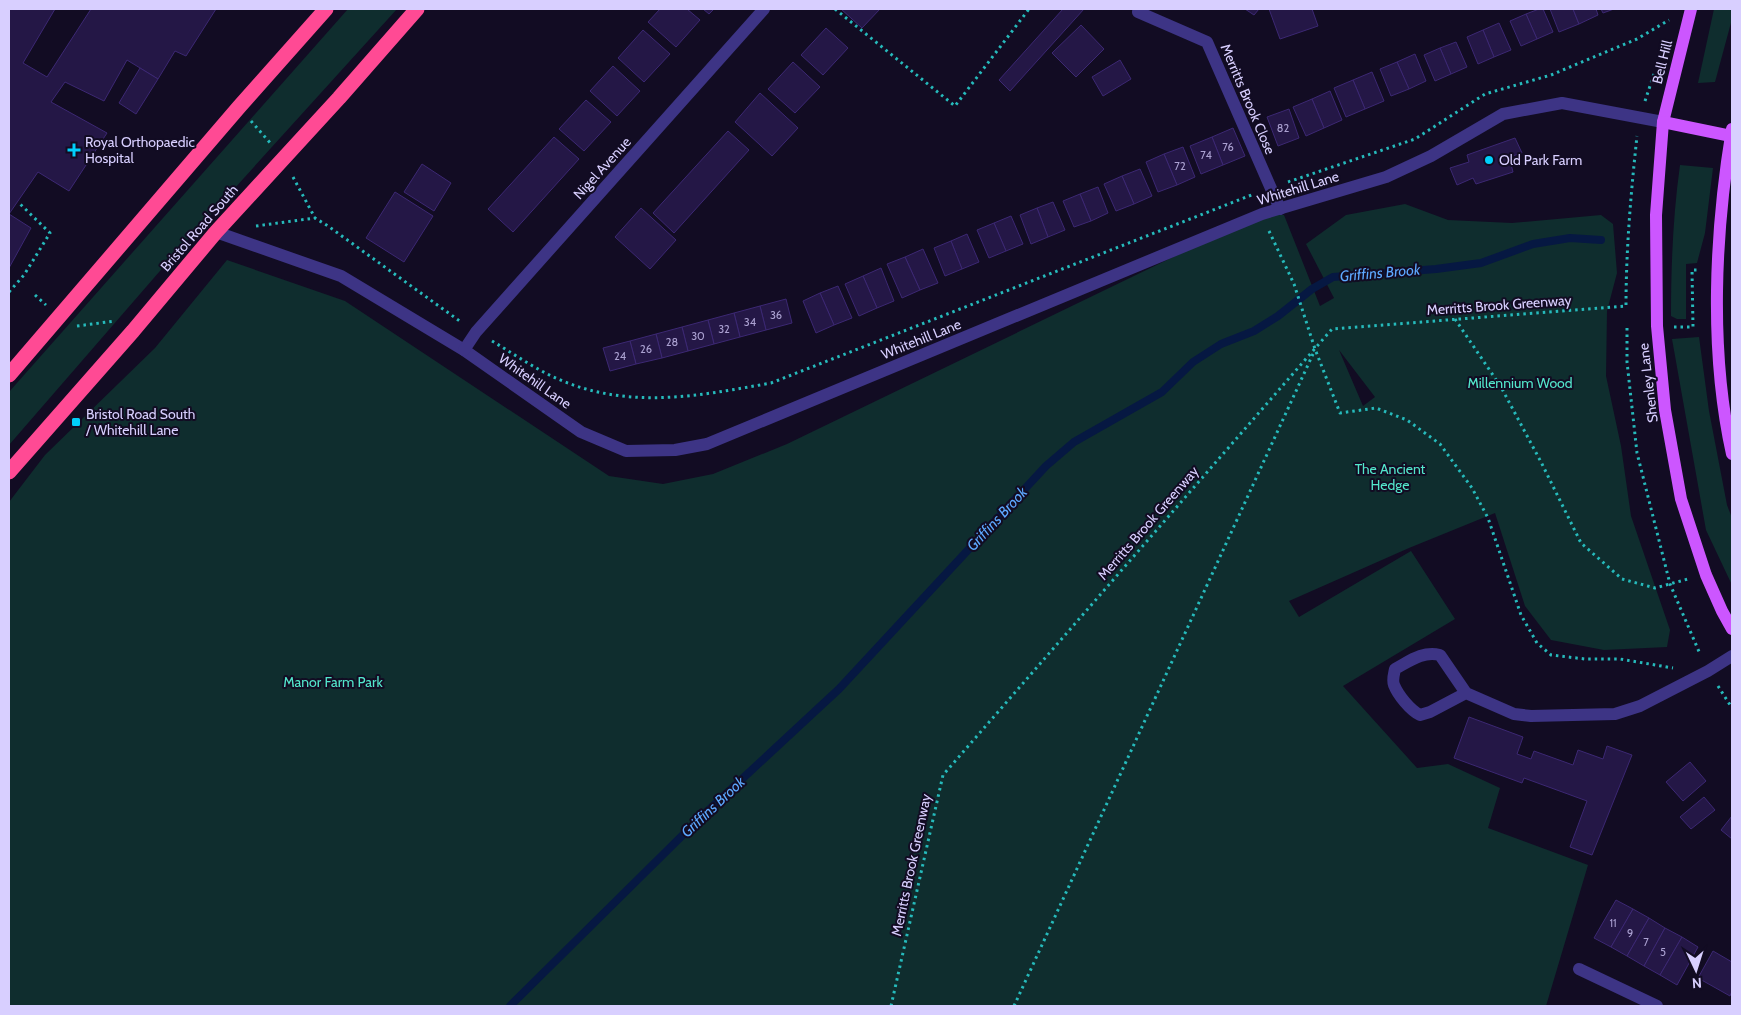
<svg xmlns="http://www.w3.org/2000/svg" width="1741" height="1015" viewBox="0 0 1741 1015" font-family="Cabin,sans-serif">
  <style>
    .green { fill: #0f2d2e; fill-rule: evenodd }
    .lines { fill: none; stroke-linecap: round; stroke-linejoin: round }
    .stream { stroke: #061842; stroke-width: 8 }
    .building { fill: #241746; stroke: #3c2873 }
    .path { stroke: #26babb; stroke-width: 3; stroke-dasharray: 2.5 4; stroke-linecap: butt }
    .minor { stroke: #3d3485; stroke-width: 12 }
    .major { stroke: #cc56ff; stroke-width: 12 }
    .highway { stroke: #ff4a94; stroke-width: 15 }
    .poi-dot { fill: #00cffa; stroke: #120c23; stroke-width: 2 }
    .labels { text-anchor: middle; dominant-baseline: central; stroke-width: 4; stroke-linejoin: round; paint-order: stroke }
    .number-label { font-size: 11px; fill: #aba1d1 }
    .street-label { font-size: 14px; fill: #d8cfff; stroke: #120c23 }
    .poi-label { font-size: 14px; fill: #d8cfff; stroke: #120c23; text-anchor: start }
    .park-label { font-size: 14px; fill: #53e7cc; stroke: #120c23 }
    .water-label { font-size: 15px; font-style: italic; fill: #5da8ff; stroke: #120c23 }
  </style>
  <rect width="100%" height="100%" fill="#120c23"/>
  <!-- green -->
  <g class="green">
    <path d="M 348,9 L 397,9 L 166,264 L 9,445 L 9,392 Z"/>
    <path d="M 1714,9 L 1732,9 L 1732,19 L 1715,82 L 1698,83 Z"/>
    <path d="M 1680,165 L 1713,168 L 1705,233 L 1697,263 L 1686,264 L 1686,319 L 1677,319 L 1671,316 C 1671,266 1673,215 1680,165 Z"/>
    <path d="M 1405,204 L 1448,220 L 1512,223 L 1601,215 L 1613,224 L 1617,273 L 1607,311 L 1606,376 L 1621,446 L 1631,516 L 1670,630 L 1667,647 L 1604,650 L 1551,640 L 1525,606 L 1495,513 L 1409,548 L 1289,601 L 1299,617 L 1411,551 L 1455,619 L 1343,686 L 1417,768 L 1448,764 L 1500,788 L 1488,828 L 1588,865 L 1546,1006 L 9,1006 L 9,502 L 45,455 L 155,348 L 227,260 L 345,301 L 609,476 L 663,484 L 713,474 L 787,444 L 1262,214 L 1284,215 L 1320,306 L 1334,298 L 1306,244 L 1346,215 ZM 1339,350 L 1375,397 L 1363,406 Z"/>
    <path d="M 1699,337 L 1709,411 L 1727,505 L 1732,518 L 1732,585 L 1706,530 L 1672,339 Z"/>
  </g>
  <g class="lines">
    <!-- stream -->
    <path class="stream" d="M 510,1006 L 699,819 L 839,689 L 1046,466 L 1074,442 L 1162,392 L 1193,362 L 1221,344 L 1254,331 L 1278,316 L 1312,289 L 1333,277 L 1436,269 L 1481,263 L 1533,244 L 1570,238 L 1601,240"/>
  </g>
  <!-- building -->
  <g class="building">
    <path d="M 9,9 L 55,9 L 23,63 L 47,77 L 91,9 L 216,9 L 186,56 L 175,51 L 158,79 L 127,60 L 104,101 L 65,82 L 51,102 L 107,133 L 69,191 L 38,172 L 9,214 Z"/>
    <path d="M 660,9 L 687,9 L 700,20 L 676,47 L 648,22 Z"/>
    <path d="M 703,9 L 714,9 L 709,14 Z"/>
    <path d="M 841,9 L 880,9 L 862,28 Z"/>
    <path d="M 1063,9 L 1084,9 L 1010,91 L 999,80 Z"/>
    <path d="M 1245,9 L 1259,9 L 1254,15 Z"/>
    <path d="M 1269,9 L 1312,9 L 1318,26 L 1280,39 Z"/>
    <path d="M 1539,9 L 1543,9 L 1553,32 L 1537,39 L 1526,14 Z"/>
    <path d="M 1550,9 L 1573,9 L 1579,24 L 1559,32 Z"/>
    <path d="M 1573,9 L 1596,9 L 1598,15 L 1579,24 Z"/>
    <path d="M 1601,9 L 1614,9 L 1603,13 Z"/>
    <path d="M 1526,14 L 1537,39 L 1521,46 L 1510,21 Z"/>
    <path d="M 1499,23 L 1511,50 L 1494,57 L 1483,30 Z"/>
    <path d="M 1081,25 L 1104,49 L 1076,77 L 1052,53 Z"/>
    <path d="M 826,28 L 848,48 L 823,75 L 801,55 Z"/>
    <path d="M 643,30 L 670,54 L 644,82 L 618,58 Z"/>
    <path d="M 1483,30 L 1494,57 L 1478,64 L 1467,37 Z"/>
    <path d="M 1456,42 L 1467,67 L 1451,74 L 1440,48 Z"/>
    <path d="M 1440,48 L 1451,74 L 1435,81 L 1424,55 Z"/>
    <path d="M 1415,54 L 1426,81 L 1409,89 L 1397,62 Z"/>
    <path d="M 1120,60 L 1131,79 L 1103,96 L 1092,77 Z"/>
    <path d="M 793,62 L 820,87 L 795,113 L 768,89 Z"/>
    <path d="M 1397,62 L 1409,89 L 1391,96 L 1380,69 Z"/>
    <path d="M 613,66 L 640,91 L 617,116 L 590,91 Z"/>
    <path d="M 140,68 L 158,79 L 136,114 L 119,103 Z"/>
    <path d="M 1372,72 L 1384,101 L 1365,109 L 1353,80 Z"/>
    <path d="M 1353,80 L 1365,109 L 1346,117 L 1334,88 Z"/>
    <path d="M 1330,91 L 1342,120 L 1324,128 L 1312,99 Z"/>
    <path d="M 760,93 L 798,128 L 772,156 L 735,122 Z"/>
    <path d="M 1312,99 L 1324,128 L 1306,136 L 1293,107 Z"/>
    <path d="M 586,100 L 611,122 L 584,151 L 559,129 Z"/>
    <path d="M 1289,109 L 1299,138 L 1278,146 L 1267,117 Z"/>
    <path d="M 1233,128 L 1245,156 L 1223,165 L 1212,137 Z"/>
    <path d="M 728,131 L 749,150 L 674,233 L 653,213 Z"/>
    <path d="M 554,137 L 579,159 L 513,232 L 488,209 Z"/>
    <path d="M 1212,137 L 1223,165 L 1201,174 L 1190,146 Z"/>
    <path d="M 1515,138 L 1522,153 L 1509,157 L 1513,172 L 1476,184 L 1473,178 L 1457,185 L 1450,168 L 1469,162 L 1467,155 Z"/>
    <path d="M 1183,147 L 1195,177 L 1177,185 L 1164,154 Z"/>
    <path d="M 1164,154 L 1177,185 L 1158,192 L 1146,162 Z"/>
    <path d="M 422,164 L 451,183 L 434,211 L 404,192 Z"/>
    <path d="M 1140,169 L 1152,196 L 1134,204 L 1122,176 Z"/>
    <path d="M 1122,176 L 1134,204 L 1116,211 L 1104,184 Z"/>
    <path d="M 1098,187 L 1108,213 L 1091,221 L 1080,194 Z"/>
    <path d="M 395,192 L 433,216 L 404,262 L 366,238 Z"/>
    <path d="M 1080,194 L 1091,221 L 1074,227 L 1063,201 Z"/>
    <path d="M 1053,202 L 1065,230 L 1048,237 L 1037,208 Z"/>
    <path d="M 641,208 L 676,240 L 650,269 L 615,237 Z"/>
    <path d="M 1037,208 L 1048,237 L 1031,244 L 1020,215 Z"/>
    <path d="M 9,214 L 31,228 L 9,268 Z"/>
    <path d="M 1011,216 L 1023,244 L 1006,251 L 994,223 Z"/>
    <path d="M 994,223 L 1006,251 L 989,258 L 977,230 Z"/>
    <path d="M 967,234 L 979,262 L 962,269 L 951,241 Z"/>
    <path d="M 951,241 L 962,269 L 945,276 L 934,248 Z"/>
    <path d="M 923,249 L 938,283 L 920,290 L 905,257 Z"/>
    <path d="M 905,257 L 920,290 L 902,298 L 887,264 Z"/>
    <path d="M 881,268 L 894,301 L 877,308 L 863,276 Z"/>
    <path d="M 863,276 L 877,308 L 859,316 L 845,284 Z"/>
    <path d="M 838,286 L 852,318 L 834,325 L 820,293 Z"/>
    <path d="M 820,293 L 834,325 L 816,333 L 803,301 Z"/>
    <path d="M 786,299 L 792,323 L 766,330 L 760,306 Z"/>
    <path d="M 760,306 L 766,330 L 740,337 L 734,313 Z"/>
    <path d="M 734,313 L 740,337 L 714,344 L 708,320 Z"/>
    <path d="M 708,320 L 714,344 L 688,351 L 682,327 Z"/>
    <path d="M 682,327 L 688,351 L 662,358 L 656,334 Z"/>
    <path d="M 656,334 L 662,358 L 636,364 L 630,341 Z"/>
    <path d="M 630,341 L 636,364 L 610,371 L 603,348 Z"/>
    <path d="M 1469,717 L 1523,737 L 1517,754 L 1531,759 L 1534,751 L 1573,765 L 1578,750 L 1603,759 L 1607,746 L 1632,755 L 1592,855 L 1570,847 L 1587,801 L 1524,778 L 1522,783 L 1454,758 Z"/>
    <path d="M 1690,762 L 1706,781 L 1683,801 L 1666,782 Z"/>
    <path d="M 1704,797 L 1715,810 L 1691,829 L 1680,817 Z"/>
    <path d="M 1732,816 L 1732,839 L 1721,830 Z"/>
    <path d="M 1616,900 L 1633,909 L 1611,947 L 1594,938 Z"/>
    <path d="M 1633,909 L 1649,918 L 1627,956 L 1611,947 Z"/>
    <path d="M 1649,918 L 1665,928 L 1644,966 L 1627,956 Z"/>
    <path d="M 1665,928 L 1682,937 L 1660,975 L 1644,966 Z"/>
    <path d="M 1682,937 L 1698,947 L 1677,985 L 1660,975 Z"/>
    <path d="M 1713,951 L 1732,962 L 1732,991 L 1730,996 L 1698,978 Z"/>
  </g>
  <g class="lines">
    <!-- path -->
    <g class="path">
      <path d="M 835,9 L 955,106 L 1029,9"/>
      <path d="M 1645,101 L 1655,71"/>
      <path d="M 251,121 L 272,145"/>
      <path d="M 293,177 L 315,218"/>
      <path d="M 1288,182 L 1415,139 L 1485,94 L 1551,75 L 1637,39 L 1669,20"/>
      <path d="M 256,226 L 315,218 L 328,226 L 461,322"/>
      <path d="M 1269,231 L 1294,284 L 1315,349 L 1340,413 L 1376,408 L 1407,420 L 1440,444 L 1472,488 L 1488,518 L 1521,615 L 1537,643 L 1551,655 L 1585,659 L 1620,659 L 1673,668"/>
      <path d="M 9,292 L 24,275 L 50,233 L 18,202"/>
      <path d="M 35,295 L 46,305"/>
      <path d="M 1455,319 L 1501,387 L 1541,462 L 1581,543 L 1622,579 L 1655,588 L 1688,579"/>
      <path d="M 77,326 L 115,321"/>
      <path d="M 1674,327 L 1693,327 L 1692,270 L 1697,270"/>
      <path d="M 1627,328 L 1627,362 L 1637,453 L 1670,584 L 1700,654"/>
      <path d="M 492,341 C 514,354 535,369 558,379 C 629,410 698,396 771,383 L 1254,194"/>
      <path d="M 1718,686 L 1732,708"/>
      <path d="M 891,1006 L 943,775 L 1332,329 L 1626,306 C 1626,249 1631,192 1637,136"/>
      <path d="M 1014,1006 L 1313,354"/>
    </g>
    <!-- minor -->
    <g class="minor">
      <path d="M 1138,12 L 1207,42 L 1280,209"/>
      <path d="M 216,232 L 341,276 L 464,350 L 581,432 L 626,451 L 675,450 L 707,444 L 1262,214 L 1386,177 L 1431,156 L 1503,114 L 1562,103 L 1663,122"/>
      <path d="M 464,350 L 476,332 L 764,9"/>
      <path d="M 1466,693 L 1430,712 L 1420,715 C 1410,710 1398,695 1394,685 C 1392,680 1394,674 1395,669 C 1410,661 1422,651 1440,655 L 1466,693 L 1514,714 L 1531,716 L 1615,714 L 1640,706 L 1708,671 L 1732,656"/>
      <path d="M 1579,969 L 1657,1006"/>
    </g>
    <!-- major -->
    <g class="major">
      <path d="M 1691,9 L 1663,122 L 1656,215 L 1657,326 L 1665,410 L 1681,499 L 1706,575 L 1722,611 L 1732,629"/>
      <path d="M 1663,122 L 1731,136"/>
      <path d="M 1732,129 C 1715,232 1709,350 1732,454"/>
    </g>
    <!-- highway -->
    <g class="highway">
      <path d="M 9,375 L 239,107 L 326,9"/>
      <path d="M 9,472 L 133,331 L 216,232 L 339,98 L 417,9"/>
    </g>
  </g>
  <!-- markers -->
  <g class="poi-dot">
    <path d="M71.5 142.5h5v5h5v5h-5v5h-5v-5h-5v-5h5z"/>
    <circle cx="1489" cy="160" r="5"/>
    <rect x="71" y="417" width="10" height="10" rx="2.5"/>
  </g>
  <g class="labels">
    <!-- number labels -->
    <g class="number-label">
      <text x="1283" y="128">82</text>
      <text x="1228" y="147">76</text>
      <text x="1206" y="155">74</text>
      <text x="1180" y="166">72</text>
      <text x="776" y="315">36</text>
      <text x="750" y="322">34</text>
      <text x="724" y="329">32</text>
      <text x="698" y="336">30</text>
      <text x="672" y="342">28</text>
      <text x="646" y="349">26</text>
      <text x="620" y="356">24</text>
      <text x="1613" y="923">11</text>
      <text x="1630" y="933">9</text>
      <text x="1646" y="942">7</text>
      <text x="1663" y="952">5</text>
    </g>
    <!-- street labels -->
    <g class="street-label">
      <text transform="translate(1662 62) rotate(-76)">Bell Hill</text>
      <text transform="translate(1248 99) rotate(67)">Merritts Brook Close</text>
      <text transform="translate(602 168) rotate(-48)">Nigel Avenue</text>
      <text transform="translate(1298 188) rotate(-17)">Whitehill Lane</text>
      <text transform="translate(199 228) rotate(-49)">Bristol Road South</text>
      <text transform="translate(1499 305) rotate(-4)">Merritts Brook Greenway</text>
      <text transform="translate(921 339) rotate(-22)">Whitehill Lane</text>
      <text transform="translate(535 381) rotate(35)">Whitehill Lane</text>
      <text transform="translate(1648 383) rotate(-97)">Shenley Lane</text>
      <text transform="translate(1148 523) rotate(-49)">Merritts Brook Greenway</text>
      <text transform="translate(911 865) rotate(-78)">Merritts Brook Greenway</text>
    </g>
    <!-- poi labels -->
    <g class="poi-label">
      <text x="85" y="142">Royal Orthopaedic<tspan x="85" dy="16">Hospital</tspan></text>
      <text x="1499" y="160">Old Park Farm</text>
      <text x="86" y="414">Bristol Road South<tspan x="86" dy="16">/ Whitehill Lane</tspan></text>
    </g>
    <!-- park labels -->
    <g class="park-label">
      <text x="1520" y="383">Millennium Wood</text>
      <text x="1390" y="469">The Ancient<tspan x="1390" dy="16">Hedge</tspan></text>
      <text x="333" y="682">Manor Farm Park</text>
    </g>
    <!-- water labels -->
    <g class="water-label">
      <text transform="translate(1380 273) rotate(-5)">Griffins Brook</text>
      <text transform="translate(997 519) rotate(-47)">Griffins Brook</text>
      <text transform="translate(713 807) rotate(-43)">Griffins Brook</text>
    </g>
  </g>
  <!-- border -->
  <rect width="1741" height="1015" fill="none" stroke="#d8cfff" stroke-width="20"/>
  <!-- north arrow -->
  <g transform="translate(1696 970) rotate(176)" stroke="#120c23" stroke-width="4" paint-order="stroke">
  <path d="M0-4L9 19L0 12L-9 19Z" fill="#d8cfff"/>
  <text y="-8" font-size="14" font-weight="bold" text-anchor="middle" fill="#d8cfff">N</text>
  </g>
</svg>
